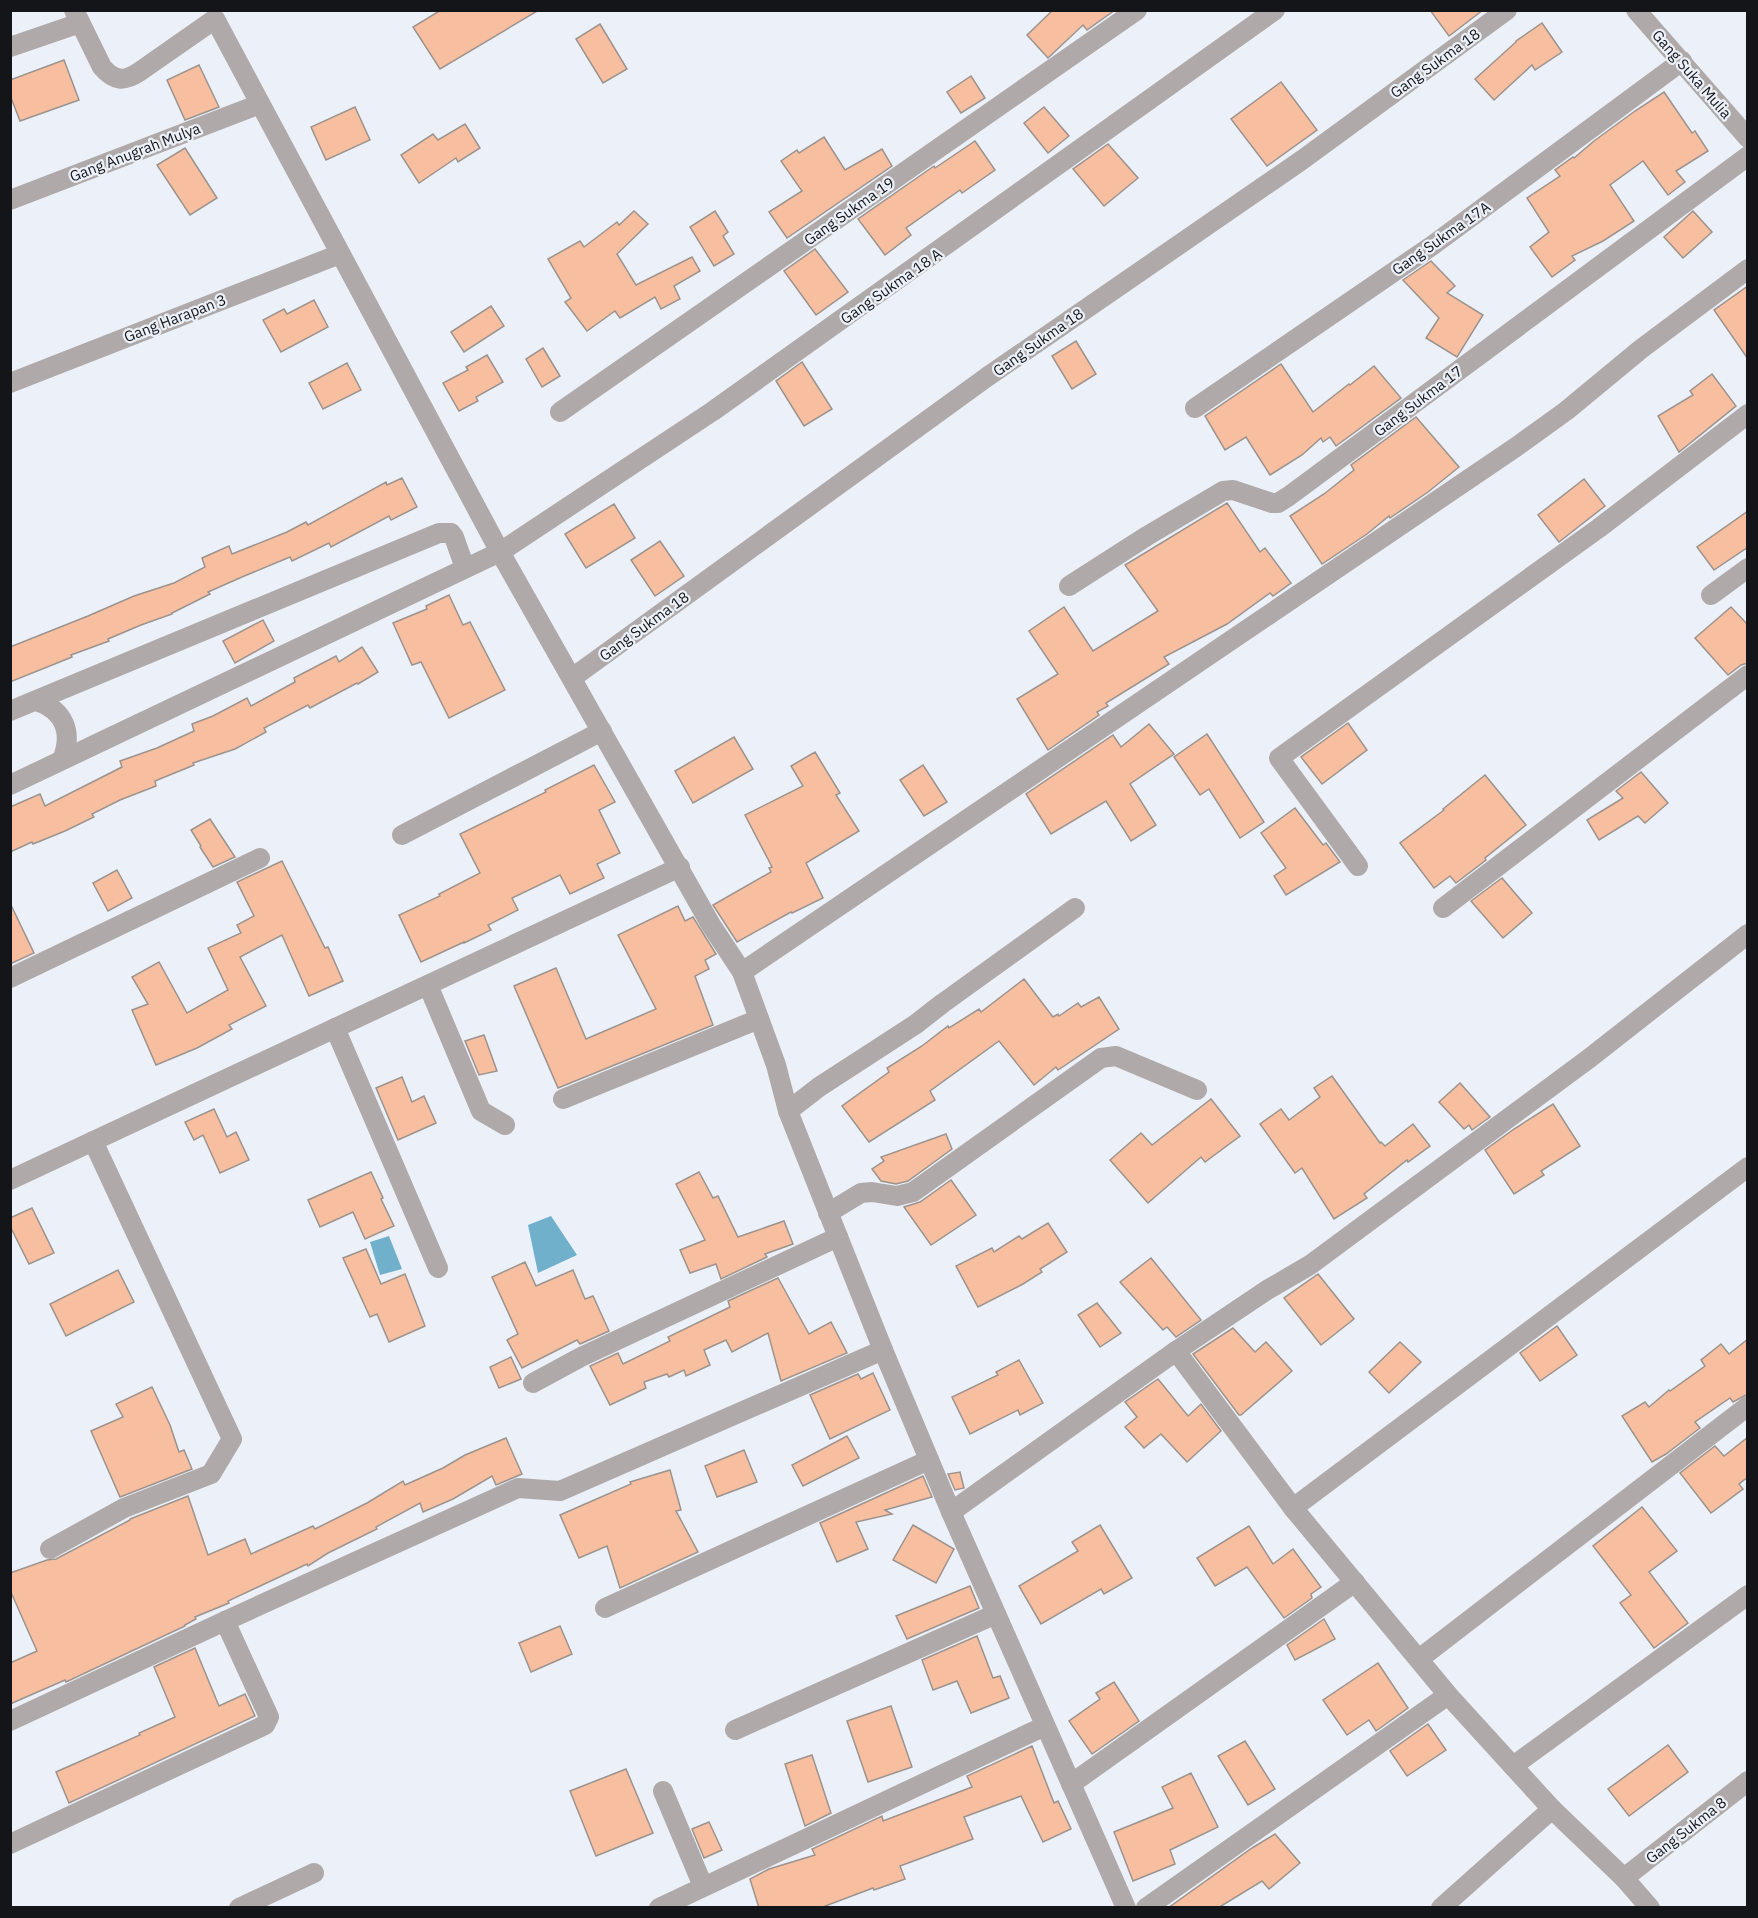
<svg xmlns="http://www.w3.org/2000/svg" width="1758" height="1918" viewBox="0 0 1758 1918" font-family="'IBM Plex Sans',sans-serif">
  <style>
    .water { fill: #70b0cb }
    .building { fill: #f7bfa0; stroke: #9c938e; stroke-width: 1.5 }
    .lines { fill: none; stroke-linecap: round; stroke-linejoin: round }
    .minor { stroke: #afaaa9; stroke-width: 20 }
    .labels { text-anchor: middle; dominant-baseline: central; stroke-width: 4.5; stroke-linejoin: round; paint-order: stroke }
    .street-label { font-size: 15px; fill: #141518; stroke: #ecf1f9 }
  </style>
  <rect width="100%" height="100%" fill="#ecf1f9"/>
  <!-- water -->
  <g class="water">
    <path d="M 551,1216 L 577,1255 L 538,1273 L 528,1225 Z"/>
    <path d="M 389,1236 L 402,1269 L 380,1275 L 370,1242 Z"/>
  </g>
  <!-- building -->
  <g class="building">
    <path d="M 441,10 L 539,10 L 440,69 L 413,27 Z"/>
    <path d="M 1053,10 L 1115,10 L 1087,30 L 1083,25 L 1048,58 L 1027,35 Z"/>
    <path d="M 1430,10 L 1483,10 L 1449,36 Z"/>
    <path d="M 1542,23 L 1562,52 L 1535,70 L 1532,65 L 1494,100 L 1475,79 L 1516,42 L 1516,41 Z"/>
    <path d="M 600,24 L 627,69 L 603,83 L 576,39 Z"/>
    <path d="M 64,60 L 79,100 L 20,121 L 10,95 L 10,80 Z"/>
    <path d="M 199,65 L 219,107 L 185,120 L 167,80 Z"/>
    <path d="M 971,76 L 985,98 L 961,113 L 947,92 Z"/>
    <path d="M 1281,82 L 1317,130 L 1267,166 L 1231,119 Z"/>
    <path d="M 1664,92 L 1692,133 L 1695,131 L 1708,151 L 1676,171 L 1685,182 L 1668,195 L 1643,161 L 1610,185 L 1634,221 L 1603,241 L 1572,256 L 1575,260 L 1552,277 L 1530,247 L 1549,232 L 1527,198 L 1560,176 L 1555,170 L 1573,157 L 1574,158 L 1594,141 L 1635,111 Z"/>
    <path d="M 355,107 L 370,140 L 326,160 L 311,127 Z"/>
    <path d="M 1044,107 L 1069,136 L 1048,153 L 1024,123 Z"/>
    <path d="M 465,124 L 480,148 L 458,162 L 456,158 L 419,183 L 401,155 L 433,134 L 438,140 Z"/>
    <path d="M 824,137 L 845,170 L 882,149 L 892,166 L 787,238 L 769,212 L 802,191 L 781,161 L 797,150 L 799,153 Z"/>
    <path d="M 975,141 L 995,170 L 962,193 L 960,190 L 906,228 L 911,235 L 885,255 L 858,219 L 934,166 L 935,168 Z"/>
    <path d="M 1108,144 L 1138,178 L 1104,206 L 1073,169 Z"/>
    <path d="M 185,148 L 217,198 L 190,215 L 157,165 Z"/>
    <path d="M 634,211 L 648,224 L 617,254 L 636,285 L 692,257 L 700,271 L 674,286 L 680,299 L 661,309 L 655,297 L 620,318 L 615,311 L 587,331 L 565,302 L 571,298 L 548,259 L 580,241 L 584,247 L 617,222 L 619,225 Z"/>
    <path d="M 715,211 L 728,232 L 723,236 L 734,254 L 714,266 L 690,227 Z"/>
    <path d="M 1693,211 L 1712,232 L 1683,258 L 1664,237 Z"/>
    <path d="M 815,249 L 848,292 L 816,315 L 784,271 Z"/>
    <path d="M 1431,261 L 1455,286 L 1447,293 L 1483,315 L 1457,357 L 1426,338 L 1439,318 L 1403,280 Z"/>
    <path d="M 1748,286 L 1748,359 L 1714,310 Z"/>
    <path d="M 314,300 L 328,327 L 281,352 L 263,320 L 284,309 L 287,314 Z"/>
    <path d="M 491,306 L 504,326 L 464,352 L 451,332 Z"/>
    <path d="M 1076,341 L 1096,374 L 1072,389 L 1052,356 Z"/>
    <path d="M 543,348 L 560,376 L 542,387 L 526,359 Z"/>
    <path d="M 487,355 L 503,382 L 476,397 L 478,401 L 459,411 L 443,383 L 468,370 L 466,367 Z"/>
    <path d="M 802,362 L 832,409 L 804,426 L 776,381 Z"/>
    <path d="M 347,363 L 361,390 L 323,409 L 309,383 Z"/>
    <path d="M 1281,364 L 1313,412 L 1349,384 L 1350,385 L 1374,366 L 1401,398 L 1336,446 L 1330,437 L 1323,442 L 1321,438 L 1302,455 L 1270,475 L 1246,437 L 1225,450 L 1205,416 Z"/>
    <path d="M 1712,374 L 1736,406 L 1679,452 L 1658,416 L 1693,395 L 1690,391 Z"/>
    <path d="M 1416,417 L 1459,467 L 1428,492 L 1390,518 L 1389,516 L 1367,534 L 1322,564 L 1290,516 L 1324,494 L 1354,470 L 1351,465 Z"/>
    <path d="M 402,478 L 417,507 L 391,520 L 389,516 L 331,547 L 329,543 L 292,561 L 290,557 L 242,577 L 208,592 L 210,594 L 172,613 L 172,614 L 141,625 L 108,639 L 109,641 L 71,655 L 72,657 L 10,682 L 10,647 L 88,616 L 134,596 L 174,583 L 205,567 L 202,558 L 229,546 L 232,554 L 287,532 L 306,522 L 308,525 L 386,482 L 387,485 Z"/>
    <path d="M 1584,479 L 1605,506 L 1559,542 L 1538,515 Z"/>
    <path d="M 1227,503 L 1260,552 L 1265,548 L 1291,583 L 1273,596 L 1270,593 L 1227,624 L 1164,657 L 1169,664 L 1106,703 L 1108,706 L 1097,712 L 1099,715 L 1048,750 L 1017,699 L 1058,674 L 1029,631 L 1064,607 L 1093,651 L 1158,611 L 1125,565 Z"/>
    <path d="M 614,504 L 635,538 L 586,568 L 565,534 Z"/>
    <path d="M 1748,511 L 1748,547 L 1714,570 L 1697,547 Z"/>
    <path d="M 660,541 L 684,576 L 655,596 L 631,560 Z"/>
    <path d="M 449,595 L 463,625 L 470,622 L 505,690 L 449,718 L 421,662 L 412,665 L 393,623 L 427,609 L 426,606 Z"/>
    <path d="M 1731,607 L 1748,625 L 1748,663 L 1741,665 L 1728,675 L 1695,638 Z"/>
    <path d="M 263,620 L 274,641 L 235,663 L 223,641 Z"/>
    <path d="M 362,647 L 378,672 L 358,684 L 357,683 L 310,708 L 308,705 L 264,728 L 266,732 L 235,749 L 193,763 L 194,765 L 155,781 L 156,786 L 120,800 L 92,814 L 94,817 L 65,831 L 33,844 L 32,842 L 10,852 L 10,807 L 40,794 L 45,806 L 122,767 L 120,761 L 157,748 L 194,731 L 192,724 L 213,716 L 247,698 L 251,706 L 295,682 L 294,678 L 336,656 L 339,662 Z"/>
    <path d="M 1348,723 L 1367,750 L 1322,784 L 1301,757 Z"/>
    <path d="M 1149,724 L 1174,754 L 1130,784 L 1156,825 L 1131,841 L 1106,801 L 1051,834 L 1026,794 L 1113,735 L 1121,747 Z"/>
    <path d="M 1207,734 L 1264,822 L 1240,838 L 1209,789 L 1200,795 L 1174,757 Z"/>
    <path d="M 734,737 L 753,769 L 693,803 L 675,771 Z"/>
    <path d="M 815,752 L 840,793 L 836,795 L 859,831 L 806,863 L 823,898 L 792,913 L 791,912 L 737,942 L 713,905 L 771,872 L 769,868 L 772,867 L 745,815 L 803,786 L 791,766 Z"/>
    <path d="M 594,765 L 615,802 L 599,810 L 620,853 L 597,864 L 604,878 L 570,894 L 560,875 L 512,898 L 518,910 L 488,925 L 491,930 L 464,943 L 464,942 L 421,962 L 399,915 L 440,896 L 439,894 L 480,873 L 460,834 L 546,792 L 545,790 Z"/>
    <path d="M 923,765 L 947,802 L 924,816 L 900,780 Z"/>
    <path d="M 1641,772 L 1668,803 L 1645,823 L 1638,816 L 1599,840 L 1587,820 L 1623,798 L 1616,791 Z"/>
    <path d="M 1485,775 L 1526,825 L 1485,858 L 1486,860 L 1456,883 L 1450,876 L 1434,888 L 1400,843 L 1444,810 L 1443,809 Z"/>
    <path d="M 1295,808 L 1323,845 L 1326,843 L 1340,862 L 1286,895 L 1274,876 L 1286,868 L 1261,833 Z"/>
    <path d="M 210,819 L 235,857 L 213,867 L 200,847 L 201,846 L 191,830 Z"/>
    <path d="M 282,861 L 325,948 L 328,947 L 343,981 L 309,996 L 282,935 L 240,957 L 266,1006 L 229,1025 L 232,1029 L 197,1048 L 156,1065 L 132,1010 L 148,1004 L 132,977 L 159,962 L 187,1013 L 228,990 L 208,948 L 241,933 L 237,925 L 254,916 L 237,882 Z"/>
    <path d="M 117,870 L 132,898 L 108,911 L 93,883 Z"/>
    <path d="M 1502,878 L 1532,913 L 1503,938 L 1471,901 Z"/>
    <path d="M 10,903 L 34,953 L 10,964 Z"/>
    <path d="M 678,906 L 685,921 L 693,917 L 716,954 L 705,960 L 709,969 L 695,976 L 713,1025 L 558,1088 L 514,986 L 556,968 L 586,1039 L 656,1009 L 618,935 Z"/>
    <path d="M 1024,979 L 1053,1017 L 1058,1014 L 1059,1016 L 1078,1003 L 1081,1007 L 1099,997 L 1119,1029 L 1058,1070 L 1056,1067 L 1034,1085 L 999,1041 L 930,1091 L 935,1100 L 869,1142 L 842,1106 L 889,1072 L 887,1068 L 922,1046 L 948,1026 L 949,1028 L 979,1009 L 981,1012 Z"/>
    <path d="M 484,1035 L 497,1071 L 479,1075 L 465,1041 Z"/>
    <path d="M 1332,1076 L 1380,1143 L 1381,1142 L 1385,1146 L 1413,1124 L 1430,1146 L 1408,1162 L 1407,1160 L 1364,1194 L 1367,1198 L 1334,1219 L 1302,1168 L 1295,1173 L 1260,1124 L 1281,1109 L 1289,1120 L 1320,1097 L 1314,1088 Z"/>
    <path d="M 402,1077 L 412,1102 L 424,1096 L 436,1123 L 398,1140 L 376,1088 Z"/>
    <path d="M 1460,1083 L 1490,1117 L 1472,1130 L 1469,1125 L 1464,1129 L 1439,1102 Z"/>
    <path d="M 1211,1099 L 1240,1136 L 1205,1162 L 1201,1157 L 1148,1203 L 1110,1160 L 1141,1133 L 1152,1145 Z"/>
    <path d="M 1553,1104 L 1580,1146 L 1541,1171 L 1544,1175 L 1514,1194 L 1485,1150 L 1514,1129 Z"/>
    <path d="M 214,1109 L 227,1137 L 236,1132 L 249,1160 L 220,1173 L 203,1135 L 194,1140 L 185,1122 Z"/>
    <path d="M 946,1134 L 952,1149 L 908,1181 L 896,1184 L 881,1181 L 872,1169 L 884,1161 L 881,1157 Z"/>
    <path d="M 371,1172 L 383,1198 L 381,1199 L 394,1226 L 365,1239 L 353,1212 L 320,1227 L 308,1200 Z"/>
    <path d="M 699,1172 L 713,1198 L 718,1196 L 738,1237 L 784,1221 L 793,1244 L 765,1254 L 767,1257 L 721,1279 L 716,1264 L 690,1273 L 680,1250 L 705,1240 L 676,1184 Z"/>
    <path d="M 951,1180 L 976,1215 L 931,1245 L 904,1207 L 920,1202 Z"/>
    <path d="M 32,1208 L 54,1253 L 29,1264 L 10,1226 L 10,1218 Z"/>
    <path d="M 1048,1223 L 1067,1252 L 1040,1269 L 1042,1272 L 1023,1284 L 978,1307 L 956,1266 L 992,1248 L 994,1252 L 1019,1236 L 1022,1239 Z"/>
    <path d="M 366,1249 L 381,1284 L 405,1274 L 425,1326 L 389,1342 L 377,1314 L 370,1317 L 343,1258 Z"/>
    <path d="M 1151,1258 L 1201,1320 L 1176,1337 L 1167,1327 L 1163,1330 L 1120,1282 Z"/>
    <path d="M 525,1262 L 536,1286 L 573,1270 L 585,1299 L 593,1296 L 609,1331 L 580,1344 L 577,1340 L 522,1368 L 507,1340 L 518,1334 L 492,1277 Z"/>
    <path d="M 118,1270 L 134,1302 L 66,1336 L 50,1304 Z"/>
    <path d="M 1318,1274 L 1354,1319 L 1321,1345 L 1284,1298 Z"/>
    <path d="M 778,1278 L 809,1334 L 831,1322 L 847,1353 L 781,1381 L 768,1333 L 732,1352 L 726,1340 L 704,1350 L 710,1365 L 686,1376 L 684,1370 L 669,1377 L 667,1374 L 644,1382 L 646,1388 L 610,1405 L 590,1366 L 618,1353 L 623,1364 L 670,1341 L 668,1337 L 730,1307 L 728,1301 Z"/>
    <path d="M 1097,1303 L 1121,1333 L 1100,1347 L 1078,1315 Z"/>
    <path d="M 1557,1326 L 1577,1355 L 1540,1381 L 1520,1353 Z"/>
    <path d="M 1233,1328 L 1255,1352 L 1266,1342 L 1292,1371 L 1241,1415 L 1239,1415 L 1193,1354 Z"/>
    <path d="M 1748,1339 L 1748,1394 L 1733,1402 L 1730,1398 L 1695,1422 L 1700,1428 L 1666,1454 L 1652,1462 L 1622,1416 L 1645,1402 L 1649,1407 L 1669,1390 L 1670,1391 L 1705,1366 L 1701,1360 L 1721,1344 L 1729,1354 Z"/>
    <path d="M 1400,1342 L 1421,1362 L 1389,1393 L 1369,1372 Z"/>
    <path d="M 511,1357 L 521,1379 L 499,1388 L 490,1367 Z"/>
    <path d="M 1019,1360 L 1043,1403 L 1020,1415 L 1018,1410 L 970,1434 L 952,1397 L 998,1375 L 996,1372 Z"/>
    <path d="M 873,1373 L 890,1410 L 830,1439 L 810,1395 L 858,1374 L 861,1379 Z"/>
    <path d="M 1158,1379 L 1188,1416 L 1201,1404 L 1221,1431 L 1187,1462 L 1161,1434 L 1144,1448 L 1125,1427 L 1137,1417 L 1125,1402 Z"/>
    <path d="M 152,1387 L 170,1425 L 179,1452 L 184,1450 L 192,1469 L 120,1497 L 91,1431 L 123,1417 L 116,1404 Z"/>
    <path d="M 847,1436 L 859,1458 L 803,1486 L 792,1465 Z"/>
    <path d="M 1748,1437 L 1748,1477 L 1739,1484 L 1743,1489 L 1711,1513 L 1680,1473 L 1715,1446 L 1724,1456 Z"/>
    <path d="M 506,1438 L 522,1474 L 496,1485 L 492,1476 L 453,1499 L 423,1512 L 420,1503 L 376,1527 L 377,1529 L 328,1553 L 308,1566 L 307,1564 L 228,1601 L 229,1603 L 195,1617 L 196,1619 L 185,1625 L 185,1626 L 66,1682 L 65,1680 L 10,1704 L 10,1663 L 37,1651 L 10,1590 L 10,1573 L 47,1560 L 56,1559 L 130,1520 L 130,1519 L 188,1496 L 208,1555 L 245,1539 L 251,1554 L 313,1526 L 315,1529 L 367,1503 L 403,1481 L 405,1485 L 443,1468 L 465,1455 Z"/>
    <path d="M 744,1450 L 757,1482 L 717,1497 L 705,1466 Z"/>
    <path d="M 670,1470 L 681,1510 L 676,1511 L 698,1552 L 620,1588 L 607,1546 L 579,1558 L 560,1515 L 631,1484 L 630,1482 Z"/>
    <path d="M 960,1472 L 964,1488 L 955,1490 L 948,1474 Z"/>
    <path d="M 923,1476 L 932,1497 L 885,1510 L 892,1514 L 856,1522 L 868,1549 L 837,1562 L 820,1523 Z"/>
    <path d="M 1642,1507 L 1677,1551 L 1649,1572 L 1688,1623 L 1654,1648 L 1620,1603 L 1631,1595 L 1593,1546 Z"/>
    <path d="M 913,1525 L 954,1549 L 936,1583 L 893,1560 Z"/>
    <path d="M 1100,1525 L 1132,1578 L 1104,1594 L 1101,1589 L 1041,1624 L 1019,1586 L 1078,1551 L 1072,1542 Z"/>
    <path d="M 1249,1526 L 1273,1564 L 1293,1549 L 1321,1587 L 1311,1594 L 1312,1598 L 1284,1618 L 1247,1567 L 1215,1586 L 1197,1558 Z"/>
    <path d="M 970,1586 L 979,1608 L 907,1639 L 896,1616 Z"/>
    <path d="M 1324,1619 L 1335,1639 L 1295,1660 L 1287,1645 Z"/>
    <path d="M 560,1626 L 572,1654 L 531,1672 L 519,1643 Z"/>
    <path d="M 977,1636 L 993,1678 L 1000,1676 L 1009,1698 L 971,1713 L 957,1681 L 933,1690 L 922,1660 Z"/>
    <path d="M 195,1648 L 219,1706 L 245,1694 L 255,1716 L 69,1803 L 56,1772 L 140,1735 L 139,1733 L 175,1717 L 154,1667 Z"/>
    <path d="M 1378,1663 L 1408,1708 L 1376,1731 L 1369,1720 L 1347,1735 L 1323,1700 Z"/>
    <path d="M 1114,1682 L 1139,1721 L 1092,1754 L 1069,1721 L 1100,1699 L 1096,1693 Z"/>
    <path d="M 891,1706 L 912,1767 L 868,1782 L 847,1721 Z"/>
    <path d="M 1428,1724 L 1446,1750 L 1407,1776 L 1390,1751 Z"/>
    <path d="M 1245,1741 L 1275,1789 L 1248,1805 L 1218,1756 Z"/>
    <path d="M 1668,1745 L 1688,1772 L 1629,1816 L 1608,1789 Z"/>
    <path d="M 1032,1746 L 1054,1803 L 1058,1801 L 1071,1829 L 1043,1842 L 1021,1796 L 964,1817 L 973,1839 L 900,1866 L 905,1879 L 874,1890 L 873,1888 L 820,1908 L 759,1908 L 750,1879 L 769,1869 L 815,1855 L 812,1849 L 882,1816 L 883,1821 L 972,1787 L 967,1776 Z"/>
    <path d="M 812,1755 L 831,1813 L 805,1826 L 785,1764 Z"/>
    <path d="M 626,1769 L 653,1833 L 596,1856 L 570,1791 Z"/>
    <path d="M 1191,1773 L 1218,1827 L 1170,1850 L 1175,1864 L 1133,1881 L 1114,1832 L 1173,1808 L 1162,1787 Z"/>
    <path d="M 709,1822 L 722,1850 L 704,1858 L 692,1829 Z"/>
    <path d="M 1275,1834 L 1300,1863 L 1269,1889 L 1262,1881 L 1218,1908 L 1168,1908 L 1252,1848 Z"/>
  </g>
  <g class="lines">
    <!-- minor -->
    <g class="minor">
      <path d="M 74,10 L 102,67 C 114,81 124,82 139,72 L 215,19 L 500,552 L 711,925 L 742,972 L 776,1065 L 788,1111 L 883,1350 L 951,1512 L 1126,1908"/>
      <path d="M 1636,10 L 1748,138"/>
      <path d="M 10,47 L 80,23"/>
      <path d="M 10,200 L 260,104"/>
      <path d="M 10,383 L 340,254"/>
      <path d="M 1195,408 L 1433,245 L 1682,61"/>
      <path d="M 560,412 L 1137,10"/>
      <path d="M 1069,586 L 1147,536 L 1223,491 L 1233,490 L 1272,503 L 1278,503 L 1289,496 L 1748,156"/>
      <path d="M 1711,595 L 1748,568"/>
      <path d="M 572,678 L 987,377 L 1302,160 L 1507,10"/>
      <path d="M 37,701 C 65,711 73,733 62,760"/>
      <path d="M 10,711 L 439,533 L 451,533 L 454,537 L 465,568"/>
      <path d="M 10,785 L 500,552 L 713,411 L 1275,10"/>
      <path d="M 402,835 L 602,731"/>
      <path d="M 1358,866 L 1279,758 L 1599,528 L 1748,414"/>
      <path d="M 1443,908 L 1748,675"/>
      <path d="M 742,972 L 1516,447 L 1566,411 L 1641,349 L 1748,269"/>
      <path d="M 10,978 L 260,858"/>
      <path d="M 428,985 L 481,1111 L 505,1125"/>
      <path d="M 335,1028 L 438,1268"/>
      <path d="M 563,1099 L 759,1019"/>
      <path d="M 788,1111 L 819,1087 L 916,1024 L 943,1003 L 1075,908"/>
      <path d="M 10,1180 L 680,867"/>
      <path d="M 828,1213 L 861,1193 L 872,1192 L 897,1196 L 913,1192 L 1101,1058 L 1116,1056 L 1197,1090"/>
      <path d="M 1176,1351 L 1267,1290 L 1310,1265 L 1587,1060 L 1748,934"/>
      <path d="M 533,1383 L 581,1357 L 838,1237"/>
      <path d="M 1293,1508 L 1748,1167"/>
      <path d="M 951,1512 L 1176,1351 L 1293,1508 L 1448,1695 L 1552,1809 L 1624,1878 L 1650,1908"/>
      <path d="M 50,1549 L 124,1508 L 211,1474 L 232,1439 L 93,1141"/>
      <path d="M 605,1608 L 929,1460"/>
      <path d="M 1419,1659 L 1748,1406"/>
      <path d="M 10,1721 L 225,1621 L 518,1488 L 560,1491 L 883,1350"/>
      <path d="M 735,1730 L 996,1614"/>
      <path d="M 1513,1766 L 1748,1595"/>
      <path d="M 1071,1784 L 1355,1582"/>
      <path d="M 663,1791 L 703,1886"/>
      <path d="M 10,1844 L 265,1725 L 269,1717 L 225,1621"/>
      <path d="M 1624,1878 L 1748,1781"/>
      <path d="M 239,1908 L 314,1873"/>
      <path d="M 659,1908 L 1045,1726"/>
      <path d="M 1146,1908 L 1448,1695"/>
      <path d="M 1441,1908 L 1552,1809"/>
    </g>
  </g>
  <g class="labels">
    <!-- street labels -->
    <g class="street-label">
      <text transform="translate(1435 63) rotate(-36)">Gang Sukma 18</text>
      <text transform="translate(1692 74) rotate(49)">Gang Suka Mulia</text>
      <text transform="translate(135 152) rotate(-21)">Gang Anugrah Mulya</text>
      <text transform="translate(849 211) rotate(-35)">Gang Sukma 19</text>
      <text transform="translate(1441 238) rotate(-35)">Gang Sukma 17A</text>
      <text transform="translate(891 286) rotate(-35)">Gang Sukma 18 A</text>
      <text transform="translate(175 318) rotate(-21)">Gang Harapan 3</text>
      <text transform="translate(1038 342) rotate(-35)">Gang Sukma 18</text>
      <text transform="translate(1418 401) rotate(-37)">Gang Sukma 17</text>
      <text transform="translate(644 626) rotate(-36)">Gang Sukma 18</text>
      <text transform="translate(1686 1830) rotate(-38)">Gang Sukma 8</text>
    </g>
  </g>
  <!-- border -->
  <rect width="1758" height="1918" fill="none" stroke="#141518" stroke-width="24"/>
</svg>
